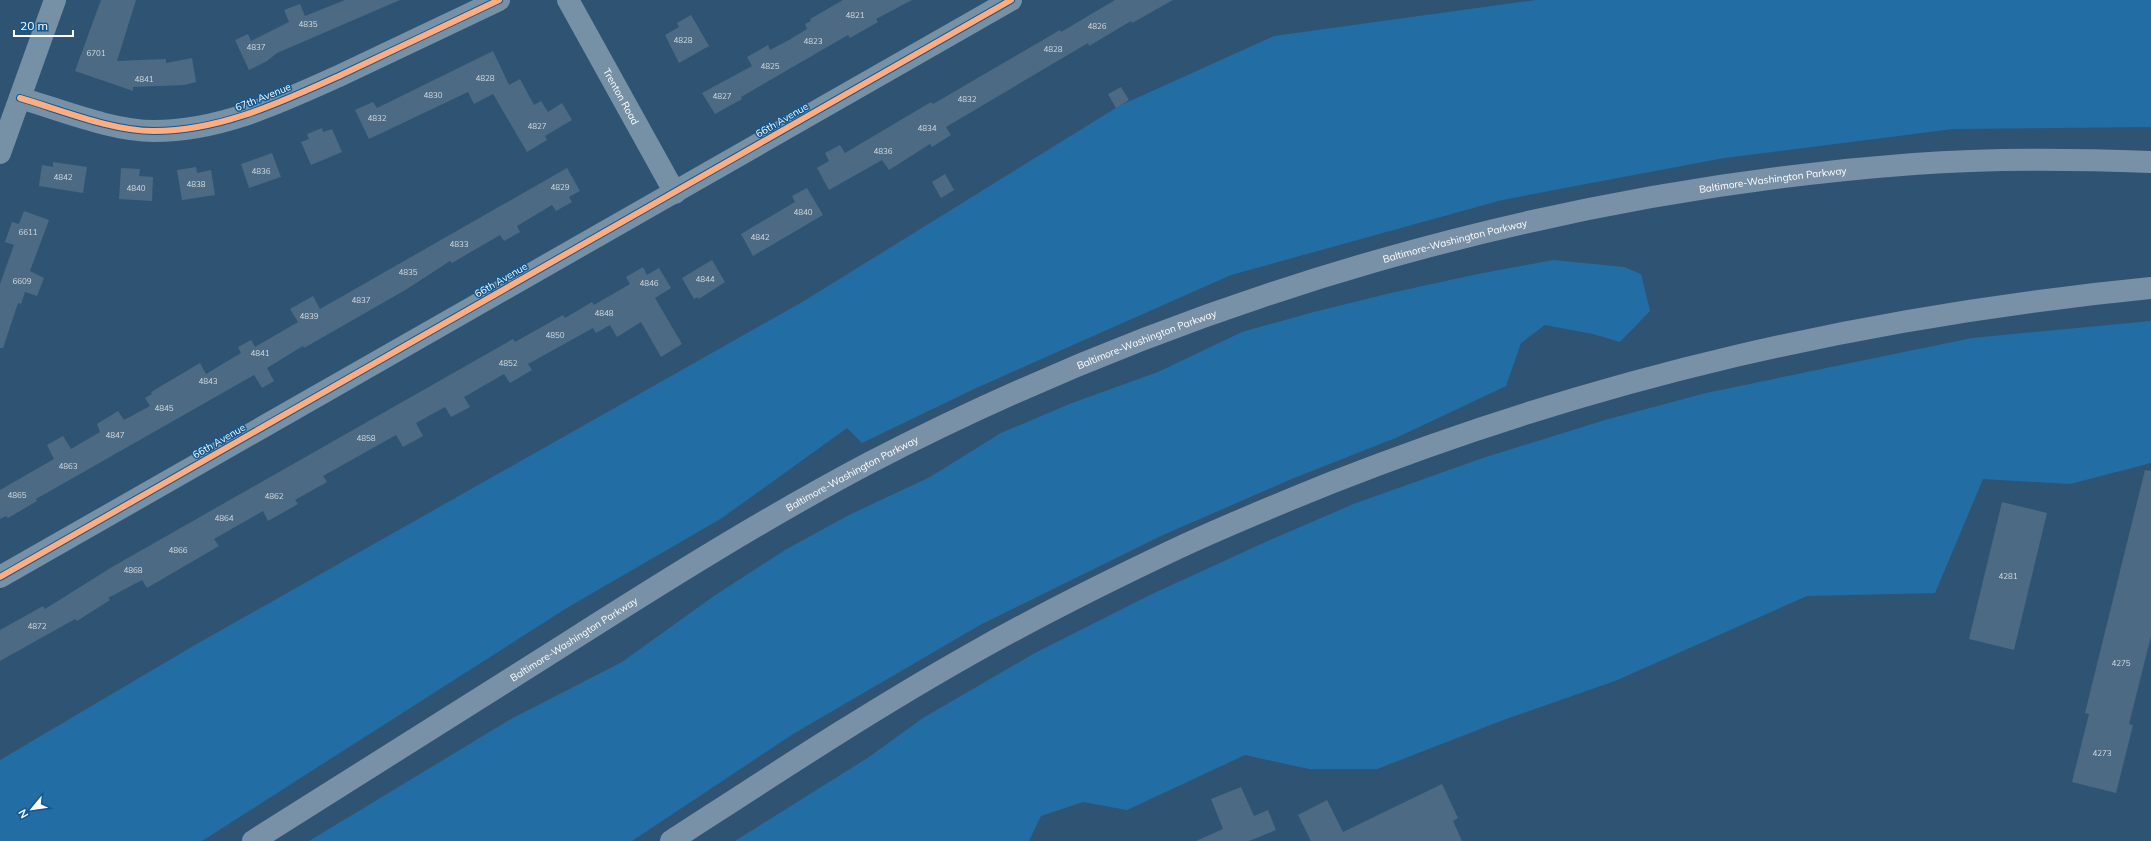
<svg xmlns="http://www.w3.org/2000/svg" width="2151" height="841" viewBox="0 0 2151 841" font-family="Mulish,sans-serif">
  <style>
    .green { fill: #236da5 }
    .building { fill: #4c6a83 }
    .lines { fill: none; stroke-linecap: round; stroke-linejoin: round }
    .minor { stroke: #7691a6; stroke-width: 22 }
    .highway { stroke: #7991a6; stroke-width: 22 }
    .cycleway-casing { stroke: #125890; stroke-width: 8 }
    .cycleway { stroke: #ffac80; stroke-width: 6 }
    .labels { text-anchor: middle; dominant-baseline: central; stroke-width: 3; stroke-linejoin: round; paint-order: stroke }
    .number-label { font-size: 8px; fill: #d2dae0 }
    .street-label { font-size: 10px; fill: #fff; stroke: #125890 }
  </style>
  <rect width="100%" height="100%" fill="#2f5473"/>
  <!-- green -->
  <g class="green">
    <path d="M 1536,0 L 2151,0 L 2151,127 L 1953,129 L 1724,158 L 1502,200 L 1231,275 L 974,389 L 862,443 L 847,428 L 722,518 L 565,609 L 202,841 L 0,841 L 0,760 L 195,645 L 804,301 L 1119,106 L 1274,36 Z"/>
    <path d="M 1553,260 L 1624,267 L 1641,274 L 1650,311 L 1620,342 L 1593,334 L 1545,325 L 1521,343 L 1506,386 L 1398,437 L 1294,478 L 1163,535 L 980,625 L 793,734 L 632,841 L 309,841 L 511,719 L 622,662 L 714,596 L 785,550 L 849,515 L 930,477 L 1001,433 L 1072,403 L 1158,372 L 1242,332 L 1310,313 L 1395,292 L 1478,274 Z"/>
    <path d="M 2151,321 L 2151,463 L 2070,484 L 1983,479 L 1935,593 L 1807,596 L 1615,681 L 1506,719 L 1377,769 L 1309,769 L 1245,755 L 1127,810 L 1083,802 L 1041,816 L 1029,841 L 735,841 L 869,757 L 923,718 L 1035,653 L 1150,595 L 1261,544 L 1356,503 L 1483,458 L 1605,420 L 1706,393 L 1972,338 Z"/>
  </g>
  <!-- building -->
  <g class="building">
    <path d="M 101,0 L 136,0 L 117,61 L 166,59 L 166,63 L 192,58 L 196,82 L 184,85 L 133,87 L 133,91 L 75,71 Z"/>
    <path d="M 345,0 L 400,0 L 277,53 L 267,61 L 249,70 L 235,40 L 248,34 L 251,41 L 289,22 L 284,10 L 300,4 L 305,16 Z"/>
    <path d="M 843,0 L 912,0 L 876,19 L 878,22 L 850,38 L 848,35 L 741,97 L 742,99 L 715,114 L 702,93 L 752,66 L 747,57 L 768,45 L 770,50 L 789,40 L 807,29 L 805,24 L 811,21 L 810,19 Z"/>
    <path d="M 1115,0 L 1173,0 L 1132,23 L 1131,21 L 1089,46 L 1088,43 L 946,127 L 951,135 L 932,147 L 930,144 L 889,170 L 882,160 L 829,190 L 817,168 L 829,161 L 825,153 L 840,145 L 845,153 L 931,102 L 933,104 L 1060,30 L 1061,32 Z"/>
    <path d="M 691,15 L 709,46 L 679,63 L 665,35 L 679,27 L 677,23 Z"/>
    <path d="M 493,51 L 509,85 L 520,79 L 534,105 L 541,101 L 548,112 L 562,103 L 572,120 L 545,136 L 547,140 L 527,152 L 493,94 L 474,104 L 468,92 L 369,139 L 355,110 L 373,102 L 377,108 Z"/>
    <path d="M 1121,87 L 1129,100 L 1116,108 L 1108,94 Z"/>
    <path d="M 322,128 L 323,132 L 332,129 L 342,152 L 311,165 L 301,142 L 309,139 L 307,134 Z"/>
    <path d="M 272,153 L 281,177 L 249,188 L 241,164 Z"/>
    <path d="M 53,162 L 87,167 L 83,193 L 39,186 L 42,165 L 53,167 Z"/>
    <path d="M 196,167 L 197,173 L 211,170 L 215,195 L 182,200 L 177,170 Z"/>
    <path d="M 121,168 L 140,169 L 139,176 L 153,177 L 152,201 L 119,199 Z"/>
    <path d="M 567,168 L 580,191 L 569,197 L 572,202 L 556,211 L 552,205 L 517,226 L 520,232 L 504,241 L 500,235 L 452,263 L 450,261 L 407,289 L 304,348 L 303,346 L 267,368 L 274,381 L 262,388 L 254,375 L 36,499 L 37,501 L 8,518 L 6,516 L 0,519 L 0,490 L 54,459 L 47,445 L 63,436 L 71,449 L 100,432 L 97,424 L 118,411 L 124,420 L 150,406 L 145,398 L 152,394 L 151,392 L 200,363 L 206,374 L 241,353 L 238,347 L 251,340 L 255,347 L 298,322 L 290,309 L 313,296 L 320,309 Z"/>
    <path d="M 945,174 L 954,190 L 941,198 L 932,182 Z"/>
    <path d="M 807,188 L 823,215 L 753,256 L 741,234 L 795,202 L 792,196 Z"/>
    <path d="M 24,211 L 49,220 L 30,271 L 44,278 L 37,296 L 25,292 L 21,304 L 18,303 L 3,348 L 0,348 L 0,284 L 14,245 L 5,242 L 12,222 L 19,224 Z"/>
    <path d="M 712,260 L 725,282 L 699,299 L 698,297 L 694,299 L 682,278 Z"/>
    <path d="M 643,267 L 647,275 L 659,268 L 671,288 L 655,298 L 682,344 L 661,357 L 641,322 L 617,337 L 610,325 L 596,333 L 593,328 L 528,364 L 532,370 L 510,383 L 504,374 L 464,397 L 470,407 L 451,417 L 445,407 L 416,423 L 423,436 L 403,447 L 396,435 L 323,476 L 327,482 L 295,500 L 298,504 L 268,521 L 263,511 L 214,539 L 219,546 L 147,588 L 142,580 L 108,598 L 110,600 L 77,621 L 75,619 L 0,661 L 0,630 L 43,606 L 45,609 L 112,567 L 513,339 L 515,342 L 563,315 L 565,318 L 592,302 L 594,305 L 630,284 L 626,277 Z"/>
    <path d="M 2145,470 L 2151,471 L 2151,636 L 2129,724 L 2133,725 L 2116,793 L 2072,782 L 2089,714 L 2085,713 Z"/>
    <path d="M 2002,502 L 2047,513 L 2014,650 L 1969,639 Z"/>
    <path d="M 1442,784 L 1458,818 L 1453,821 L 1462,841 L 1311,841 L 1298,815 L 1327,800 L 1343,832 Z"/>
    <path d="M 1241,787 L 1254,816 L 1268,810 L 1276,830 L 1249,841 L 1196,841 L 1223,829 L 1211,799 Z"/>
  </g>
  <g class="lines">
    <!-- minor -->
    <g class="minor">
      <path id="s1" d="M 568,0 L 675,193"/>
      <path d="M 20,98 C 61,110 112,131 154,131 C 221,131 281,102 341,75 C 394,50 446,25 499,0"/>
      <path d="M 0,153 L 55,0"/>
      <path d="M 0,577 L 1011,0"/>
    </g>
    <!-- highway -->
    <g class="highway">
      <path id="s2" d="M 253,841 C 358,775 463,709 567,643 C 666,580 765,518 869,463 C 1191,296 1551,191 1914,164 C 1993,158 2072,159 2151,162"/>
      <path d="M 671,841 C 770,777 868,712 971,654 C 1038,616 1108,581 1178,548 C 1229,524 1281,503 1333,482 C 1600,377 1866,316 2151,288"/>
    </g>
    <defs>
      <g id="cycleway">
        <path d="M 20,98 C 61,110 112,131 154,131 C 221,131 281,102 341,75 C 394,50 446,25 499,0"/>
        <path d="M 0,577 L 1011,0"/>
      </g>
    </defs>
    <!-- cycleway casing -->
    <use href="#cycleway" class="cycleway-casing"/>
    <!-- cycleway -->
    <use href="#cycleway" class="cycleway"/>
  </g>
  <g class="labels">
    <!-- number labels -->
    <g class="number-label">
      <text x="855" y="15">4821</text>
      <text x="308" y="24">4835</text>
      <text x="1097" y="26">4826</text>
      <text x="683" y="40">4828</text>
      <text x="813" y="41">4823</text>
      <text x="256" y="47">4837</text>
      <text x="1053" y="49">4828</text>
      <text x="96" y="53">6701</text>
      <text x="770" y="66">4825</text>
      <text x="485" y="78">4828</text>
      <text x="144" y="79">4841</text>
      <text x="433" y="95">4830</text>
      <text x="722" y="96">4827</text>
      <text x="967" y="99">4832</text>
      <text x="377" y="118">4832</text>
      <text x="537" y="126">4827</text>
      <text x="927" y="128">4834</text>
      <text x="883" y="151">4836</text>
      <text x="261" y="171">4836</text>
      <text x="63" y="177">4842</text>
      <text x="196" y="184">4838</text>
      <text x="560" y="187">4829</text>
      <text x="136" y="188">4840</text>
      <text x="803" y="212">4840</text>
      <text x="28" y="232">6611</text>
      <text x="760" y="237">4842</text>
      <text x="459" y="244">4833</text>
      <text x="408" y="272">4835</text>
      <text x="705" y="279">4844</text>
      <text x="22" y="281">6609</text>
      <text x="649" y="283">4846</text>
      <text x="361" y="300">4837</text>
      <text x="604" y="313">4848</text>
      <text x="309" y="316">4839</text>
      <text x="555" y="335">4850</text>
      <text x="260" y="353">4841</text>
      <text x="508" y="363">4852</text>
      <text x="208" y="381">4843</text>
      <text x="164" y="408">4845</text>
      <text x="115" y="435">4847</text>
      <text x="366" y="438">4858</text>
      <text x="68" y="466">4863</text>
      <text x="17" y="495">4865</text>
      <text x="274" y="496">4862</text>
      <text x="224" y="518">4864</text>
      <text x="178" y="550">4866</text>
      <text x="133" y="570">4868</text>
      <text x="2008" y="576">4281</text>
      <text x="37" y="626">4872</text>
      <text x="2121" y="663">4275</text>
      <text x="2102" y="753">4273</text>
    </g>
    <!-- street labels -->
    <g class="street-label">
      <text stroke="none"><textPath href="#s1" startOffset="110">Trenton Road</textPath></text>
      <text transform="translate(263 97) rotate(-22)">67th Avenue</text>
      <text transform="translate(782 120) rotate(-30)">66th Avenue</text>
      <text stroke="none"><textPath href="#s2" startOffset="1675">Baltimore-Washington Parkway</textPath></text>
      <text stroke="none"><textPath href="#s2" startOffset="1351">Baltimore-Washington Parkway</textPath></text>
      <text transform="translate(501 280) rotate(-30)">66th Avenue</text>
      <text stroke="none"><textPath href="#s2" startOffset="1027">Baltimore-Washington Parkway</textPath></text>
      <text transform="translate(219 441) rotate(-30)">66th Avenue</text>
      <text stroke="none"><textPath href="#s2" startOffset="703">Baltimore-Washington Parkway</textPath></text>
      <text stroke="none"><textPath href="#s2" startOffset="379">Baltimore-Washington Parkway</textPath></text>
    </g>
  </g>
  <!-- north arrow -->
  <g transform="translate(32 809) rotate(241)" stroke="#125890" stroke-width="3" paint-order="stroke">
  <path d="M0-3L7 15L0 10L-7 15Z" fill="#ffffff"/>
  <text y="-6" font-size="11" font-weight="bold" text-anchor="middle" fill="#ffffff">N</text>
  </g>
  <!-- scale -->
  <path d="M14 30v6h59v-6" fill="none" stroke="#ffffff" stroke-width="2"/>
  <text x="20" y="30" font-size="12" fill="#ffffff" stroke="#125890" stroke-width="3" paint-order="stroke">20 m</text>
</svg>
